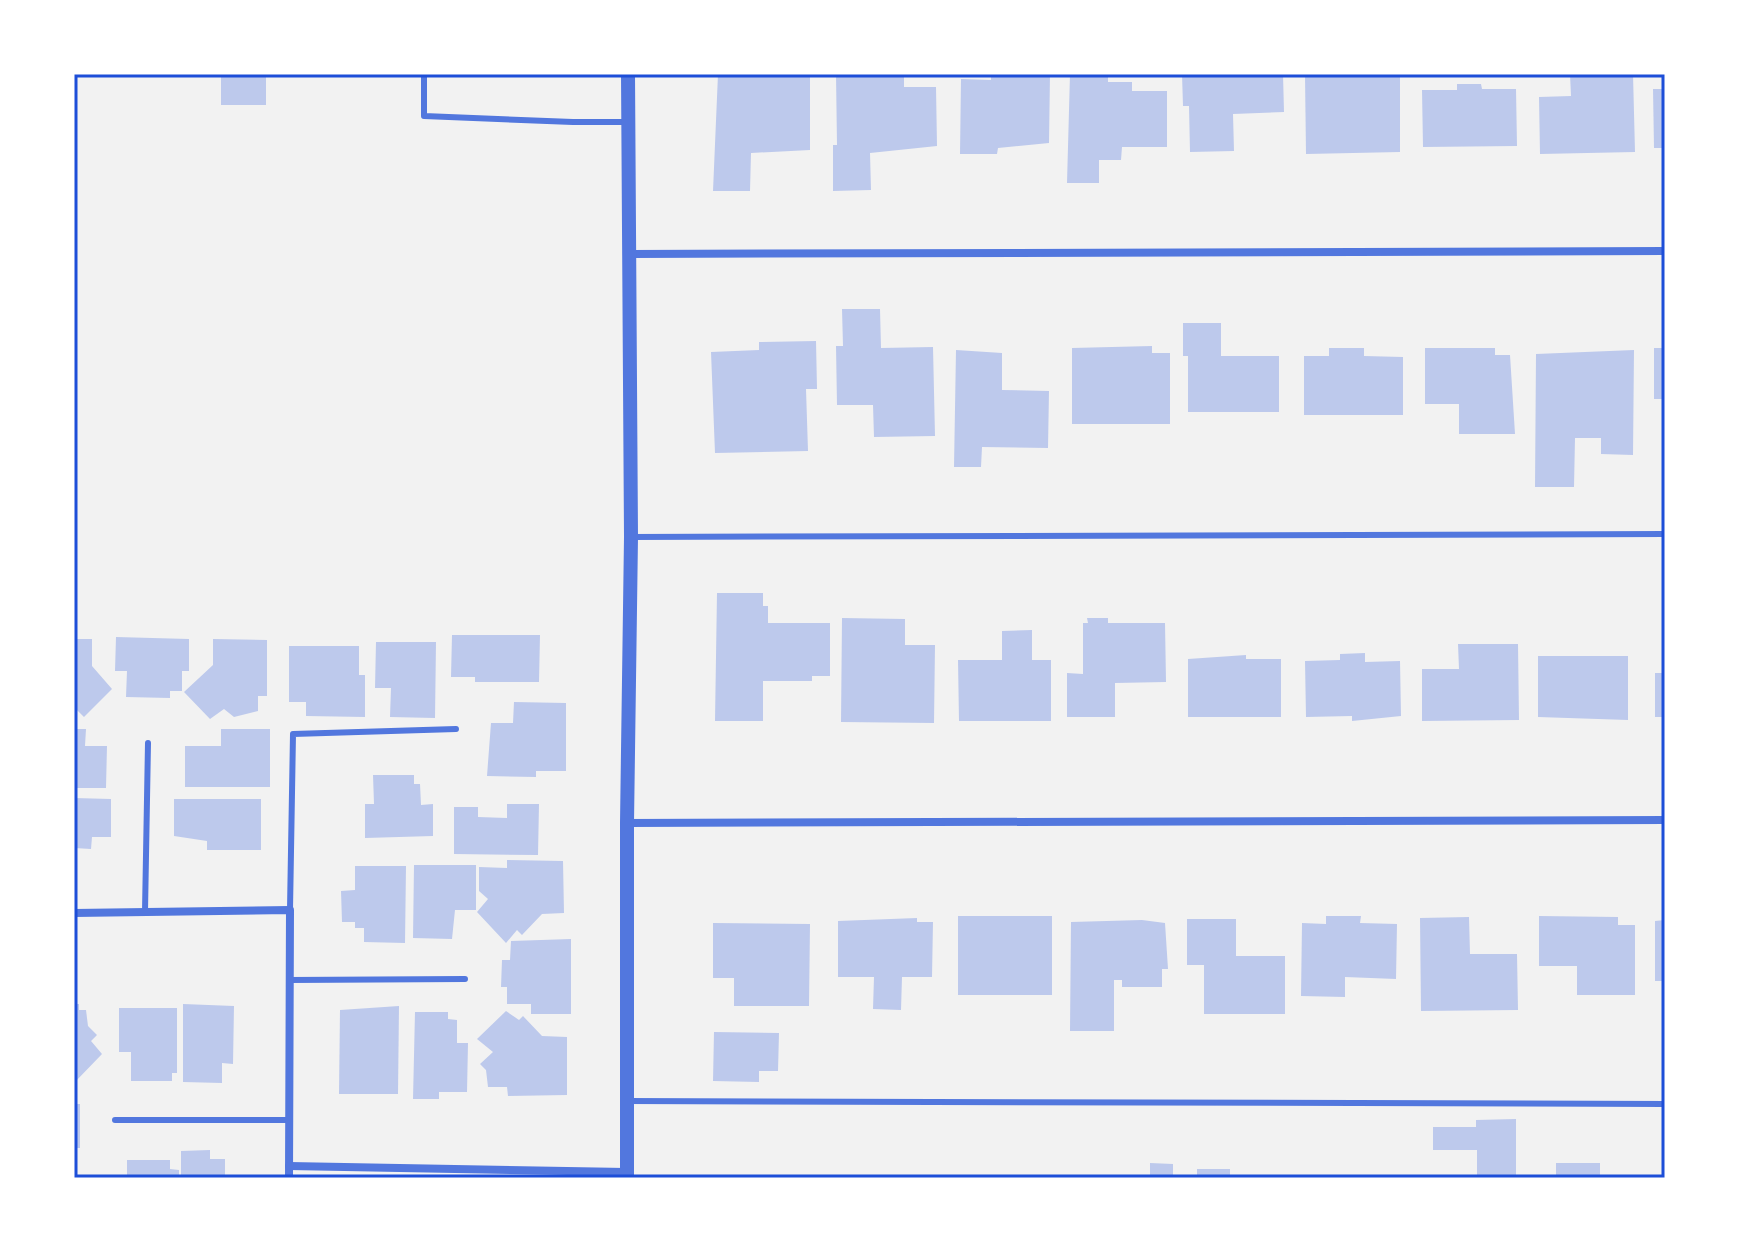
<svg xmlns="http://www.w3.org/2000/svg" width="1739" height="1252" viewBox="0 0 1739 1252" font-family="Overpass,sans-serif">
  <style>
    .building { fill: #bdc9ec }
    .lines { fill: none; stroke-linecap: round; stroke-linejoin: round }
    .service { stroke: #5277de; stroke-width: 6 }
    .minor { stroke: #5277de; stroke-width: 8 }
    .tertiary { stroke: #5277de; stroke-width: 14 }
    .neatline { fill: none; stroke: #1d4ed8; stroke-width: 3 }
  </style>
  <rect width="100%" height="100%" fill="#f2f2f2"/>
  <!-- building -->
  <g class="building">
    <rect x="221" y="74" width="45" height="31"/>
    <path d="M 718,74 L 810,75 L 810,150 L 751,153 L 750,191 L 713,191 Z"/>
    <path d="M 836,74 L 904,74 L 904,87 L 936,87 L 937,146 L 870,153 L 871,190 L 833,191 L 833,145 L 837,145 Z"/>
    <path d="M 991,74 L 1050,74 L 1049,143 L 998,148 L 997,154 L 960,154 L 961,79 L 991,80 Z"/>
    <path d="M 1070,74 L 1108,74 L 1108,82 L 1132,82 L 1132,91 L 1167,91 L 1167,147 L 1122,147 L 1121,160 L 1099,160 L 1099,183 L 1067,183 Z"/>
    <path d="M 1182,74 L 1283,74 L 1284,112 L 1233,114 L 1234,151 L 1190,152 L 1189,106 L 1183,106 Z"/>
    <path d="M 1400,74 L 1400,152 L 1306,154 L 1305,75 Z"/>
    <path d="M 1570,74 L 1633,74 L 1635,152 L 1540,154 L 1539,97 L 1571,96 Z"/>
    <path d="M 1457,84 L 1481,84 L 1482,89 L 1516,89 L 1517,146 L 1423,147 L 1422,90 L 1457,90 Z"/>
    <path d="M 1653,89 L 1665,89 L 1665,148 L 1654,148 Z"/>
    <path d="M 842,309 L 880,309 L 881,348 L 933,347 L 935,436 L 874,437 L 873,405 L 837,405 L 836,346 L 843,346 Z"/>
    <path d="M 1183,323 L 1221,323 L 1221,356 L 1279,356 L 1279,412 L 1188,412 L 1188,356 L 1183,356 Z"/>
    <path d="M 816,341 L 817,389 L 806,389 L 808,451 L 715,453 L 711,352 L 759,350 L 759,342 Z"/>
    <path d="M 1152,346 L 1152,353 L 1170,353 L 1170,424 L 1072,424 L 1072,348 Z"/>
    <path d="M 1329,348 L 1364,348 L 1364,356 L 1403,357 L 1403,415 L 1304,415 L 1304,356 L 1329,356 Z"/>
    <path d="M 1425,348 L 1495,348 L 1495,355 L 1510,355 L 1515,434 L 1459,434 L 1459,404 L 1425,404 Z"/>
    <rect x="1654" y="348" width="11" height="51"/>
    <path d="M 956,350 L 1002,353 L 1002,390 L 1049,391 L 1048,448 L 982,447 L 981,467 L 954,467 Z"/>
    <path d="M 1634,350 L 1633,455 L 1601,454 L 1601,438 L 1575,438 L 1574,487 L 1535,487 L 1536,354 Z"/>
    <path d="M 717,593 L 763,593 L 763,606 L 768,606 L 768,623 L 830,623 L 830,676 L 812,676 L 812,681 L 763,681 L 763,721 L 715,721 Z"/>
    <path d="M 842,618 L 905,619 L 905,645 L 935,645 L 934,723 L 841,722 Z"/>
    <path d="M 1087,618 L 1108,618 L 1108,623 L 1165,623 L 1166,682 L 1115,683 L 1115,717 L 1067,717 L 1067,673 L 1083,674 L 1083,623 L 1088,623 Z"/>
    <path d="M 1032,630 L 1032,660 L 1051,660 L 1051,721 L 959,721 L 958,660 L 1002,660 L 1002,631 Z"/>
    <path d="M 452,635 L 540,635 L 539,682 L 475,682 L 475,677 L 451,677 Z"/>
    <path d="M 116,637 L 189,639 L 189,671 L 182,671 L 182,691 L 170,691 L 170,698 L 126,697 L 127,671 L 115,671 Z"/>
    <path d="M 74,639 L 92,639 L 92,666 L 112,689 L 84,717 L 74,707 Z"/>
    <path d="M 213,639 L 267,640 L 267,696 L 258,696 L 258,711 L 234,717 L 224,709 L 210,719 L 184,692 L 213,665 Z"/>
    <path d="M 376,642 L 436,642 L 435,718 L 390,717 L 391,688 L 375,688 Z"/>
    <path d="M 1458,644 L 1518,644 L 1519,720 L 1422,721 L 1422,669 L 1459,669 Z"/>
    <path d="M 289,646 L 359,646 L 359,675 L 365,675 L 365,717 L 306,716 L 306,702 L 289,702 Z"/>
    <path d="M 1365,653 L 1365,662 L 1400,661 L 1401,716 L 1352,721 L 1352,716 L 1306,717 L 1305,661 L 1340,660 L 1340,654 Z"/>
    <path d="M 1246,655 L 1246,659 L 1281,659 L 1281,717 L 1188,717 L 1188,659 Z"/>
    <path d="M 1538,656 L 1628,656 L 1628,720 L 1538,717 Z"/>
    <rect x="1655" y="673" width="10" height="44"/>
    <path d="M 514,702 L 566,703 L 566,771 L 536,771 L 536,777 L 487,776 L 491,723 L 513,723 Z"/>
    <path d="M 74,729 L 86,729 L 85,746 L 107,746 L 106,788 L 74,788 Z"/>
    <path d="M 221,729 L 270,729 L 270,787 L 185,787 L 185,746 L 221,746 Z"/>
    <path d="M 373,775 L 414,775 L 414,784 L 420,784 L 421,805 L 433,804 L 433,836 L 365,838 L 365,804 L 374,804 Z"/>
    <path d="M 74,798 L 111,799 L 111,837 L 92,837 L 91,849 L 74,848 Z"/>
    <path d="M 174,799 L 261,799 L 261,850 L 207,850 L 207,841 L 174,836 Z"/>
    <path d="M 507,804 L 539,804 L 538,855 L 454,854 L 454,807 L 478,807 L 478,817 L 507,818 Z"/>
    <path d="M 507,860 L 563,861 L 564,913 L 542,914 L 522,935 L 517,930 L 506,943 L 477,912 L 488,899 L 479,891 L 479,867 L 507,868 Z"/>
    <path d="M 414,865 L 476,865 L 476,910 L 455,910 L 452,939 L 413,938 Z"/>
    <path d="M 355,866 L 406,866 L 405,943 L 364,942 L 364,928 L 355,928 L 355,922 L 342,922 L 341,891 L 355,890 Z"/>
    <rect x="958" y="916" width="94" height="79"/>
    <path d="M 1326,916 L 1361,916 L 1360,923 L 1397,924 L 1396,979 L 1345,977 L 1345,997 L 1301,996 L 1302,923 L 1326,924 Z"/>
    <path d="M 1539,916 L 1618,917 L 1618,925 L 1635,925 L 1635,995 L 1577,995 L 1577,966 L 1539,966 Z"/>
    <path d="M 1469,917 L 1470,954 L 1517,954 L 1518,1010 L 1421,1011 L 1420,918 Z"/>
    <path d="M 917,918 L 917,922 L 933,922 L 932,977 L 902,977 L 901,1010 L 873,1009 L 874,977 L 838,977 L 838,921 Z"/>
    <path d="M 1187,919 L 1236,919 L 1236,956 L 1285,956 L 1285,1014 L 1204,1014 L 1204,965 L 1187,965 Z"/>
    <path d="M 1142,920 L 1165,923 L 1168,969 L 1162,969 L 1162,987 L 1122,987 L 1122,980 L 1114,980 L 1114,1031 L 1070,1031 L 1071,922 Z"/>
    <path d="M 1665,920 L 1665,981 L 1655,981 L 1655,921 Z"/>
    <path d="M 713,923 L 810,924 L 809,1006 L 734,1006 L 734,978 L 713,978 Z"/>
    <path d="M 571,939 L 571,1014 L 531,1014 L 531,1004 L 507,1004 L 507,987 L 501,987 L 502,960 L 510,960 L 511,941 Z"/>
    <path d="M 74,1004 L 79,1004 L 79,1010 L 86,1010 L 88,1026 L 97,1035 L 91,1041 L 102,1054 L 74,1083 Z"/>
    <path d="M 183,1004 L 234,1006 L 233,1064 L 222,1063 L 222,1083 L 183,1082 Z"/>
    <path d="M 399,1006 L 398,1094 L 339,1094 L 340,1010 Z"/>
    <path d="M 119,1008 L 177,1008 L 177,1073 L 172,1073 L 172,1081 L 131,1081 L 131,1052 L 119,1052 Z"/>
    <path d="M 506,1011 L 519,1020 L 523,1016 L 542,1036 L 567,1037 L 567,1095 L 508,1096 L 507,1087 L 488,1087 L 486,1070 L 480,1064 L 493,1052 L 477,1039 Z"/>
    <path d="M 415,1012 L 448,1012 L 448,1019 L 457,1020 L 457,1043 L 468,1043 L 467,1092 L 439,1092 L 439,1099 L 413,1099 Z"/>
    <path d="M 714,1032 L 779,1033 L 778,1071 L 759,1071 L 759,1082 L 713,1081 Z"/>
    <rect x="74" y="1104" width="6" height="44"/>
    <path d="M 1516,1119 L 1516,1178 L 1477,1178 L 1477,1150 L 1433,1150 L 1433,1127 L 1476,1127 L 1476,1120 Z"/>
    <path d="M 210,1150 L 210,1159 L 225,1159 L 225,1175 L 234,1175 L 234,1178 L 181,1178 L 181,1151 Z"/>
    <path d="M 127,1160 L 170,1160 L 170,1169 L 179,1170 L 179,1178 L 127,1178 Z"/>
    <path d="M 1150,1163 L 1173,1164 L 1173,1178 L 1150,1178 Z"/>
    <rect x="1556" y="1163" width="44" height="15"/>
    <rect x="1197" y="1169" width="33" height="9"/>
  </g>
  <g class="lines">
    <!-- service -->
    <g class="service">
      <path d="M 424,74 L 424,116 L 573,122 L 629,122"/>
      <path d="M 631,537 L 1665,534"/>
      <path d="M 290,910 L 293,734 L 456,729"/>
      <path d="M 145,912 L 148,743"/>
      <path d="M 289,980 L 465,979"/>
      <path d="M 626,1101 L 1665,1104"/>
      <path d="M 115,1120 L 289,1120"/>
    </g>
    <!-- minor -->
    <g class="minor">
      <path d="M 631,254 L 1665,251"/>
      <path d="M 627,823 L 1665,820"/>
      <path d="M 74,913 L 290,910 L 289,1178"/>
      <path d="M 289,1166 L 626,1172"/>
    </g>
    <!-- tertiary -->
    <path class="tertiary" d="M 627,1178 L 627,823 L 631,537 L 628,74"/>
  </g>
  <!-- border -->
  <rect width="1739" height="1252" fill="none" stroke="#ffffff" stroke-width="152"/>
  <rect x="76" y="76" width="1587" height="1100" class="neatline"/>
</svg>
